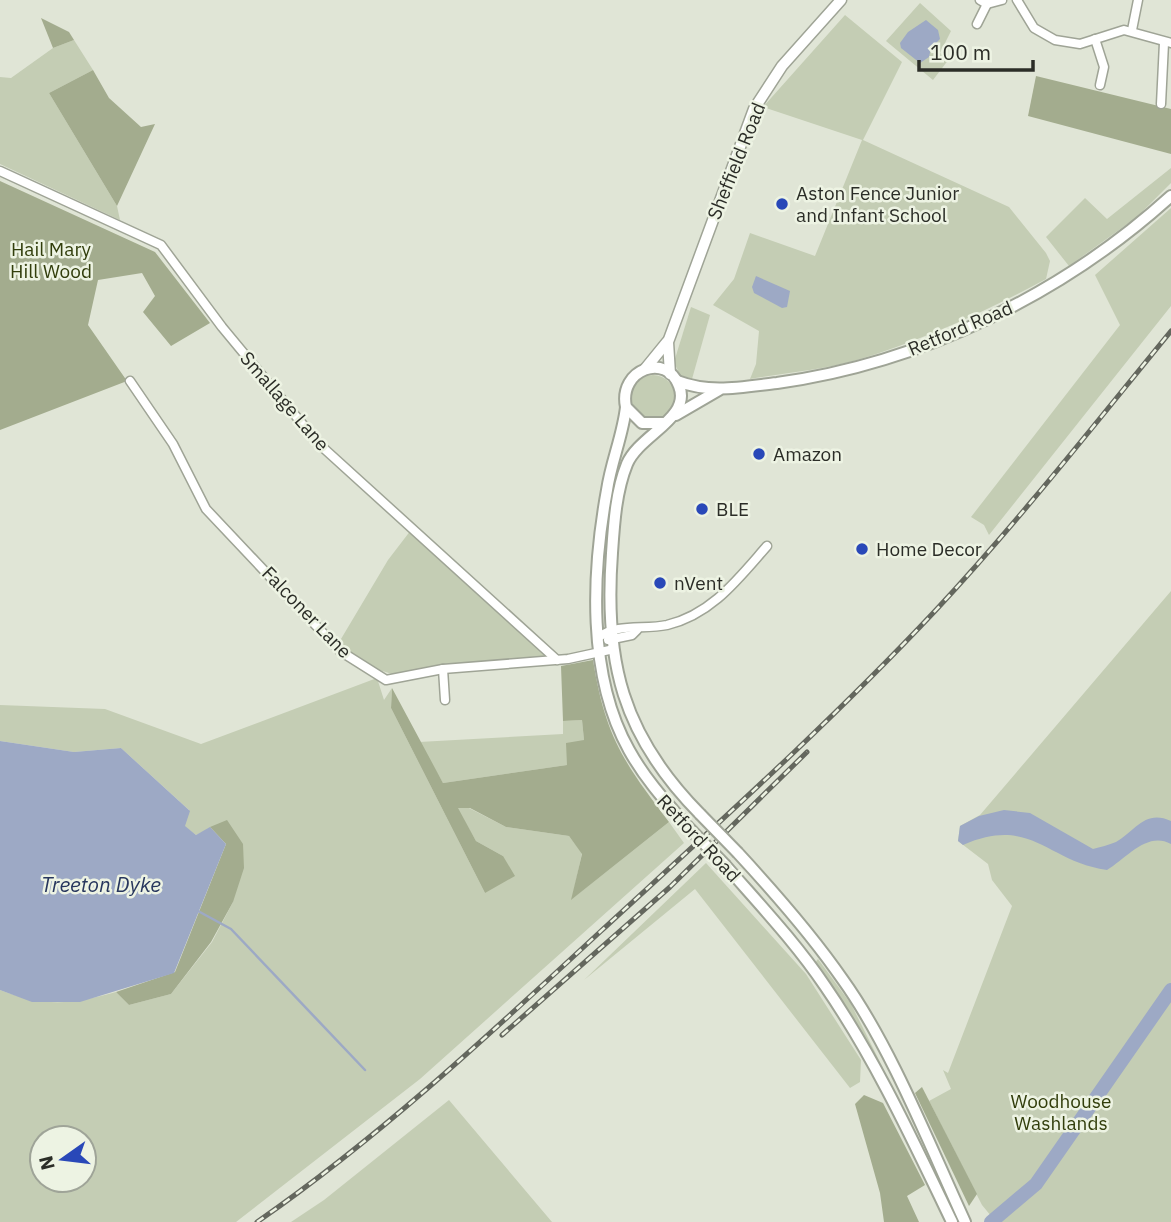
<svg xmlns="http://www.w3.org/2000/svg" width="1171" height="1222" viewBox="0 0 1171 1222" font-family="'IBM Plex Sans',sans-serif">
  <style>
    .green { fill: #c4cdb4; fill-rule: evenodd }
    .forest { fill: #a3ac8e }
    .water { fill: #9da9c5 }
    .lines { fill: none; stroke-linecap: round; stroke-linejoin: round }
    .stream { stroke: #9da9c5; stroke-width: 2.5 }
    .river { stroke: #9da9c5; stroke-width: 14 }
    .minor-casing { stroke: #9fa496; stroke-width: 11 }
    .tertiary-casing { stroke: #9fa496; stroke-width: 13 }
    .secondary-casing { stroke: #9fa496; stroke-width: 14 }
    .minor { stroke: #fff; stroke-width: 8 }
    .tertiary { stroke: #fff; stroke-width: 10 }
    .secondary { stroke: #fff; stroke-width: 10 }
    .rail-casing { stroke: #64675e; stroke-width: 5 }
    .rail { stroke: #edf3e3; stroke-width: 2.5; stroke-dasharray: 8; stroke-linecap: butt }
    .secondary-bridge-casing { stroke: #9fa496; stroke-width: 14; stroke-linecap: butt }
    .secondary-bridge { stroke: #fff; stroke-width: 10 }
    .poi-dot { fill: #2948b8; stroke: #edf3e3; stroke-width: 2.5 }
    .labels { text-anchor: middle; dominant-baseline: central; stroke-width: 5; stroke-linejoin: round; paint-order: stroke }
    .street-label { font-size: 19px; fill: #2b2d27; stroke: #edf3e3 }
    .poi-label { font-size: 19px; fill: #2b2d27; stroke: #edf3e3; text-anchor: start }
    .park-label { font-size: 19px; fill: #323e0c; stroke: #edf3e3 }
    .water-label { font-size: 21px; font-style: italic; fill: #27365d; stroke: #edf3e3 }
  </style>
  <rect width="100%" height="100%" fill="#e0e5d6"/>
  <!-- green -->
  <g class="green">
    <path d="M 920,3 L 951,31 L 940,53 L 949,59 L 933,80 L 886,41 Z"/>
    <path d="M 845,15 L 902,62 L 863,140 L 1009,207 L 1046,253 L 1050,261 L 1046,279 C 985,312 923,340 857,360 C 822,370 785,373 750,379 L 756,364 L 759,331 L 713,305 L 734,279 L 750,233 L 815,256 L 862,140 L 763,107 Z"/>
    <path d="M 74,40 L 93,70 L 49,93 L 117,206 L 120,220 L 0,164 L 0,77 L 11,78 L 53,48 Z"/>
    <path d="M 1171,168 L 1171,183 L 1137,217 L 1069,266 L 1046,237 L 1085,198 L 1107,219 Z"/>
    <path d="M 1171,208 L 1171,306 L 989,535 L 984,525 L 971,517 L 1120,325 L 1095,275 Z"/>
    <path d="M 691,307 L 710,315 L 692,379 L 680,375 L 674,362 Z"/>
    <circle cx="653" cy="397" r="22"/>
    <path d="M 411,530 L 545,653 L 544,656 L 442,665 L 392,674 L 373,668 L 338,644 L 388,560 Z"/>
    <path d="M 1171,591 L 1171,1222 L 996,1222 L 982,1205 L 929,1101 L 951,1089 L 943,1070 L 948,1073 L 1012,906 L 992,880 L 988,864 L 958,841 L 960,826 L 980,815 Z"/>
    <path d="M 377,678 L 384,700 L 392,688 L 391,708 L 485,893 L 503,856 L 476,841 L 457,808 L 469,808 L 506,827 L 569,836 L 582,853 L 572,899 L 669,822 L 684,843 L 420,1079 L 236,1222 L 0,1222 L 0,990 C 45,1007 70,1005 116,992 L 129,1005 L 171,994 L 212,942 L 233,902 L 227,821 L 196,835 L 184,826 L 189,810 L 121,748 L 74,752 L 0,741 L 0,705 L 105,709 L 201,744 ZM 42,1138 L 84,1138 L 84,1180 L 42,1180 Z"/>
    <path d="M 582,720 L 584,740 L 567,765 L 443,783 L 419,742 L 563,734 L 563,721 Z"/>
    <path d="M 706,863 L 806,974 L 861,1060 L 860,1082 L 850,1088 L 695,889 L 584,980 Z"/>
    <path d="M 818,959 L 851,1004 L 883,1068 L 814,964 Z"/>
    <path d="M 449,1100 L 552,1222 L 291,1222 L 324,1200 Z"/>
  </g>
  <!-- forest -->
  <g class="forest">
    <path d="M 41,18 L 69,32 L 74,40 L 53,48 Z"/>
    <path d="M 93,70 L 109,98 L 141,127 L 155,124 L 117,206 L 49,93 Z"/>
    <path d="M 1036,76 L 1171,109 L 1171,154 L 1028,116 Z"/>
    <path d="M 0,181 L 155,252 L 210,323 L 171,346 L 143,312 L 155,296 L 142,273 L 98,280 L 88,325 L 127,381 L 0,430 Z"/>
    <path d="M 593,660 C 605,736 624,763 669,822 L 571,900 L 582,854 L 569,836 L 506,827 L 470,808 L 458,808 L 476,841 L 503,856 L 515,876 L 485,893 L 391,708 L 392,688 L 443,783 L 567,765 L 566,743 L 584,740 L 582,720 L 563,721 L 561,666 Z"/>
    <path d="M 227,820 L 243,844 L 244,868 L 233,902 L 211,942 L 171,994 L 129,1005 L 116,992 L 175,972 L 226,844 L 210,827 Z"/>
    <path d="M 922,1087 L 977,1194 L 969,1206 L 915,1093 Z"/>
    <path d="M 864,1095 L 883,1103 L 925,1185 L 907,1196 L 919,1222 L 884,1222 L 880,1193 L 855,1104 Z"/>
  </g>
  <!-- water -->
  <g class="water">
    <path d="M 926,20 L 938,30 L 940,39 L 931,48 L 929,57 L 920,63 L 901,48 L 900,43 L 908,32 Z"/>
    <path d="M 756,276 L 790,291 L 787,307 L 782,308 L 754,293 L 752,287 Z"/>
    <path d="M 0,741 L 74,752 L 121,748 L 190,811 L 185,826 L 196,835 L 210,827 L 226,844 L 174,973 L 80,1002 L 32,1002 L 0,990 Z"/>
    <path d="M 1004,810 L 1030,813 L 1093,849 C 1100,847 1109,845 1116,842 C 1135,831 1145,809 1171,821 L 1171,844 C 1147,831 1127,858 1107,870 C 1047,862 1032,815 963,845 L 958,841 L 960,826 L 979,816 Z"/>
  </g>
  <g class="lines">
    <!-- stream -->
    <path class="stream" d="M 198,911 L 231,929 L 365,1070"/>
    <!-- river -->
    <path class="river" d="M 991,1222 L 1036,1184 L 1171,990"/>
    <defs>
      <g id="minor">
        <path d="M 980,0 L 987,4 L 1002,0"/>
        <path d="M 1017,0 L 1034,28 L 1055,40 L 1080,44 L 1124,30 L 1171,43"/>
        <path d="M 977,24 L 987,4"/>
        <path d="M 1132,30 L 1138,0"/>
        <path d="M 1095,39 L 1104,67 L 1100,85"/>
        <path d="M 1161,104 L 1164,43"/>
        <path d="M 0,171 L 161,245 L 222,327 L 319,444 L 557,660"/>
        <path d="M 130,381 L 173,444 L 206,509 L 340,651 L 386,680 L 443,669 L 568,659 L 614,649"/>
        <path d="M 599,637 C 617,623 644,630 667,625 C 712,614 738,579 767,546"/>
        <path d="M 608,640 L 632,635 L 637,630"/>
        <path d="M 443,669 L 445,700"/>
      </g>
      <g id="tertiary">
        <path d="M 645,369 L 667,342"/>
        <path d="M 670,374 L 668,342 L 754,109 L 782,66 L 841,0"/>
      </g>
      <g id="secondary">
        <path d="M 677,381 C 711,394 742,387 777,383 C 922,363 1063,294 1171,196"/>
        <path d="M 626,407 C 623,435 611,462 607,490 C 592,572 587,675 629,750 C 645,779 666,802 687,826"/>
        <path d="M 676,415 L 719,390"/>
        <path d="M 665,423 L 642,423 L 626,407 C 618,369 667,352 679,386 C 692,418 639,435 627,464 C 616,491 614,523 612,553 C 604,661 622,735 700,814"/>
        <path d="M 738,853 C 775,893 812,935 843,980 C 891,1047 930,1146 965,1222"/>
        <path d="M 726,866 C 760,905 796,943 825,986 C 876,1060 913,1141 952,1222"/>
      </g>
    </defs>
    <!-- minor casing -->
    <use href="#minor" class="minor-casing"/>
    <!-- tertiary casing -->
    <use href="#tertiary" class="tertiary-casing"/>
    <!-- secondary casing -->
    <use href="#secondary" class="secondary-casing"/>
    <!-- minor -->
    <use href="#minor" class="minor"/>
    <!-- tertiary -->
    <use href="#tertiary" class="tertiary"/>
    <!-- secondary -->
    <use href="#secondary" class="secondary"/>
    <defs>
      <g id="rail">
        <path d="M 502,1035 L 670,887 L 807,752"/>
        <path d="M 257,1222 C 380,1137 492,1032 601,931 C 714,827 830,723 935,611 C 1018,522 1094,425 1171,331"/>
      </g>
    </defs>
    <!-- rail casing -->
    <use href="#rail" class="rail-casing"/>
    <!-- rail -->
    <use href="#rail" class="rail"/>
    <defs>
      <g id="secondary-bridge">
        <path d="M 700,814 L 738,853"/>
        <path d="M 687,826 L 726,866"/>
      </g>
    </defs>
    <!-- secondary-bridge casing -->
    <use href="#secondary-bridge" class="secondary-bridge-casing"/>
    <!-- secondary-bridge -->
    <use href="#secondary-bridge" class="secondary-bridge"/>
  </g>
  <!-- markers -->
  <g class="poi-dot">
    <circle cx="782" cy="204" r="7"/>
    <circle cx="759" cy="454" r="7"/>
    <circle cx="702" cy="509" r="7"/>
    <circle cx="862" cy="549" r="7"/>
    <circle cx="660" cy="583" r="7"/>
  </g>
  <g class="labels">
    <!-- street labels -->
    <g class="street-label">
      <text transform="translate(736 161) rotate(-68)">Sheffield Road</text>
      <text transform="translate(960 328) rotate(-23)">Retford Road</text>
      <text transform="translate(285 401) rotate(49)">Smallage Lane</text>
      <text transform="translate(307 612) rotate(46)">Falconer Lane</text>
      <text transform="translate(699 838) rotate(47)">Retford Road</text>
    </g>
    <!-- poi labels -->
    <g class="poi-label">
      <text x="796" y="193">Aston Fence Junior<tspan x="796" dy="22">and Infant School</tspan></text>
      <text x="773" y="454">Amazon</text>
      <text x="716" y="509">BLE</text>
      <text x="876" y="549">Home Decor</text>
      <text x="674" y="583">nVent</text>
    </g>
    <!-- park labels -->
    <g class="park-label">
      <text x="51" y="249">Hail Mary<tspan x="51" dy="22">Hill Wood</tspan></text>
      <text x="1061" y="1101">Woodhouse<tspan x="1061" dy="22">Washlands</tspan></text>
    </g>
    <!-- water labels -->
    <g class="water-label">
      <text x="101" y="884">Treeton Dyke</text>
    </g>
  </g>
  <!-- north arrow -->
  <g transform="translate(63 1159) rotate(256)"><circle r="33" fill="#edf3e3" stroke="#9fa498" stroke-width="2"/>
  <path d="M0-5L12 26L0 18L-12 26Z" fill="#2948b8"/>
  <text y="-10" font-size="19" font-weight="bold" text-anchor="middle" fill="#2b2d27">N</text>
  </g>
  <!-- scale -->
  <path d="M919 60v10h114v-10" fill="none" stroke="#2b2d27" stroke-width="3.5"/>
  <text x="930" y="60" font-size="21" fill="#2b2d27" stroke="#edf3e3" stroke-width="5" paint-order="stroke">100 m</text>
</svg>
